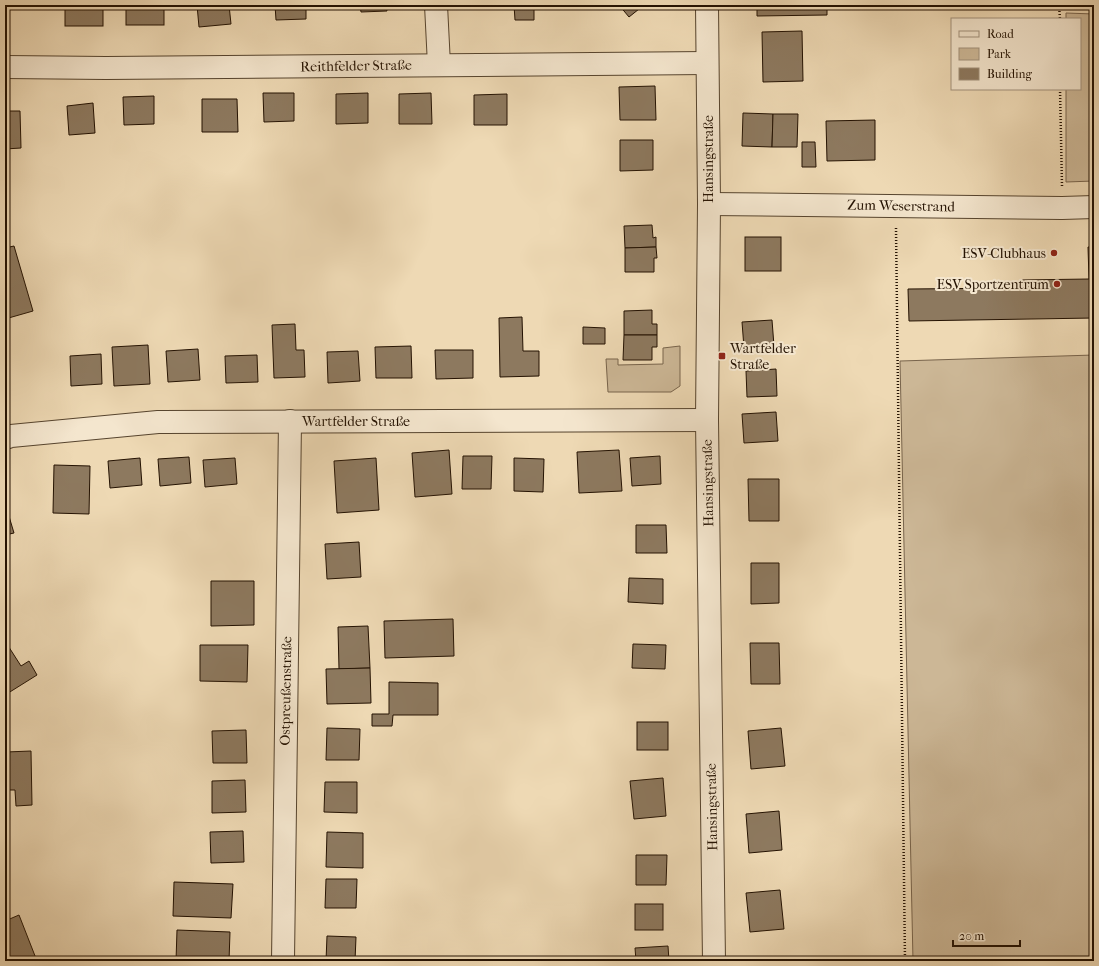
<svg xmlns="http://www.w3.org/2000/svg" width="1099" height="966" viewBox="0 0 1099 966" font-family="'IM FELL French Canon',serif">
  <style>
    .green { fill: #ccb796; stroke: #78644c }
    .building { fill: #8d795f; stroke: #241202 }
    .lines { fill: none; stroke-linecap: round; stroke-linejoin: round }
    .minor-casing { stroke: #56442e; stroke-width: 24 }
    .path { stroke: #241202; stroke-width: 2.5; stroke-dasharray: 1 2; stroke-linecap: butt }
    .minor { stroke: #f4e6ce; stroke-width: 22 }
    .poi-dot { fill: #8f2418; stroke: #f4e6ce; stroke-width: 1.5 }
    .labels { text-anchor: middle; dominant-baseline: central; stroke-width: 4; stroke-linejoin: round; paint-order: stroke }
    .street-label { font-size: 14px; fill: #241202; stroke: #f4e6ce }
    .poi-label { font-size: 14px; fill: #241202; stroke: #f4e6ce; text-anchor: end }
  </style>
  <rect width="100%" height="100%" fill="#eed9b4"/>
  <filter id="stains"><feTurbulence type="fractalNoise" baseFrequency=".005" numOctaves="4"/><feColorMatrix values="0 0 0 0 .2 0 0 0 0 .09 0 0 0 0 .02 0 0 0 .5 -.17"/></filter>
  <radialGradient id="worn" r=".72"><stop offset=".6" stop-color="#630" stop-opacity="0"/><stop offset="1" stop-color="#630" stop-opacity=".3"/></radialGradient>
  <!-- green -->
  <g class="green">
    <path d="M 1066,13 L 1094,14 L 1094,181 L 1066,182 L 1066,89 L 1080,89 L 1080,19 L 1066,19 Z"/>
    <path d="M 680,346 L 680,386 L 671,392 L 608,392 L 606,359 L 618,359 L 618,365 L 663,364 L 663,348 Z"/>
    <path d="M 1094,355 L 1094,961 L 913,961 L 900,361 Z"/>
  </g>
  <!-- building -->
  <g class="building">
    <rect x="65" y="5" width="38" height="21"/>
    <rect x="126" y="5" width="38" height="20"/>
    <path d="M 197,5 L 229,5 L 231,24 L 199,27 Z"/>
    <path d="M 275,5 L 306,5 L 306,19 L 276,20 Z"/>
    <path d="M 360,5 L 386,5 L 387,11 L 361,12 Z"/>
    <path d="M 514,5 L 534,5 L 534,20 L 515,20 Z"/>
    <path d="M 619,5 L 644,5 L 629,17 Z"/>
    <path d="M 757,5 L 827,5 L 827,15 L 757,16 Z"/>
    <path d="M 802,31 L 803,81 L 763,82 L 762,32 Z"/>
    <path d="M 655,86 L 656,120 L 620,120 L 619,87 Z"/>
    <path d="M 263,93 L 294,93 L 294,121 L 264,122 Z"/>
    <path d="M 368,93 L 368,123 L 336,124 L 336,94 Z"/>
    <path d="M 431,93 L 432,124 L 399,124 L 399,94 Z"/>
    <path d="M 507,94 L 507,125 L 474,125 L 474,95 Z"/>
    <path d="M 154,96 L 154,124 L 124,125 L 123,97 Z"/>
    <path d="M 202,99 L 237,99 L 238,132 L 202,132 Z"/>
    <path d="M 93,103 L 95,133 L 69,135 L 67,106 Z"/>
    <path d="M 5,111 L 20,111 L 21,148 L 5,149 Z"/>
    <path d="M 743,113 L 773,114 L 772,147 L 742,146 Z"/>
    <path d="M 773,114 L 798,114 L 797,147 L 772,147 Z"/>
    <path d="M 875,120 L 875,160 L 827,161 L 826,121 Z"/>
    <path d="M 620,140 L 653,140 L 653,170 L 620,171 Z"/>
    <path d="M 802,142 L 815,142 L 816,167 L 802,167 Z"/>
    <path d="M 652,225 L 653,238 L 656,237 L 656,247 L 625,248 L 624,226 Z"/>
    <rect x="745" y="237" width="36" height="34"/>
    <path d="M 14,246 L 33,311 L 5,319 L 5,248 Z"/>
    <path d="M 656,247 L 657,258 L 654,258 L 654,272 L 625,272 L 625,248 Z"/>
    <path d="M 1088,247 L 1094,247 L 1094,318 L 909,321 L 908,289 L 1021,288 L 1021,280 L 1089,279 Z"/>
    <path d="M 652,310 L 652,324 L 657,324 L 657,335 L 624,335 L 624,311 Z"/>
    <path d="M 522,317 L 523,351 L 539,351 L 539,376 L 500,377 L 499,318 Z"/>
    <path d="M 772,320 L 774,346 L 744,348 L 742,322 Z"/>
    <path d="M 295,324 L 296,350 L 304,350 L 305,377 L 274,378 L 272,325 Z"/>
    <path d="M 583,327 L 605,328 L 605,344 L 583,344 Z"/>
    <path d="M 624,335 L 657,335 L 657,347 L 652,347 L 652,360 L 623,360 Z"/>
    <path d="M 148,345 L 150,384 L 114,386 L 112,347 Z"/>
    <path d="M 411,346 L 412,378 L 376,378 L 375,347 Z"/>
    <path d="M 198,349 L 200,380 L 168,382 L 166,351 Z"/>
    <path d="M 435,350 L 473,350 L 473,378 L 436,379 Z"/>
    <path d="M 358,351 L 360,381 L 328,383 L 327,352 Z"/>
    <path d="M 101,354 L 102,384 L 71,386 L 70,356 Z"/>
    <path d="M 257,355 L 258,382 L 226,383 L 225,356 Z"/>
    <path d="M 776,369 L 777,396 L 747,397 L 746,371 Z"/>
    <path d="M 776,412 L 778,441 L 744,443 L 742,414 Z"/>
    <path d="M 449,450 L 452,494 L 415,497 L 412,453 Z"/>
    <path d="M 619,450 L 622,491 L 579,493 L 577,452 Z"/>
    <path d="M 463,456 L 492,456 L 491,489 L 462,489 Z"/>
    <path d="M 660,456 L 661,484 L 632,486 L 630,458 Z"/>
    <path d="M 189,457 L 191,483 L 160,486 L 158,459 Z"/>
    <path d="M 140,458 L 142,485 L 110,488 L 108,461 Z"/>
    <path d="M 235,458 L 237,484 L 205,487 L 203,460 Z"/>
    <path d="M 376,458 L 379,510 L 337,513 L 334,461 Z"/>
    <path d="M 514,458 L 544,459 L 543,492 L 514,491 Z"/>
    <path d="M 54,465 L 90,466 L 89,514 L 53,513 Z"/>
    <path d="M 748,479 L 779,479 L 779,521 L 749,521 Z"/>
    <path d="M 5,503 L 14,533 L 5,535 Z"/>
    <path d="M 636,525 L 666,525 L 667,553 L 636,553 Z"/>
    <path d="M 359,542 L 361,577 L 327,579 L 325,544 Z"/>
    <path d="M 751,563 L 779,563 L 779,603 L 751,604 Z"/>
    <path d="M 629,578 L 663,579 L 663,604 L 628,602 Z"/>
    <path d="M 211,581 L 254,581 L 254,625 L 211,626 Z"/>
    <path d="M 453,619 L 454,656 L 385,658 L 384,621 Z"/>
    <path d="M 368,626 L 370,668 L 339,669 L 338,627 Z"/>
    <path d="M 5,641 L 21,666 L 29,661 L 37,675 L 5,695 Z"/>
    <path d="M 750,643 L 779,643 L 780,684 L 751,684 Z"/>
    <path d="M 633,644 L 666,645 L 665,669 L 632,668 Z"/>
    <path d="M 200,645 L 248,645 L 247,682 L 200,681 Z"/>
    <path d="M 370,668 L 371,703 L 327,704 L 326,669 Z"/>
    <path d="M 389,682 L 438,683 L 438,715 L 393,715 L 392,726 L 372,726 L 372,714 L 389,714 Z"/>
    <rect x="637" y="722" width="31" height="28"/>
    <path d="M 327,728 L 360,729 L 359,760 L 326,760 Z"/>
    <path d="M 781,728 L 785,766 L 751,769 L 748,731 Z"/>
    <path d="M 246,730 L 247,763 L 213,763 L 212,731 Z"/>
    <path d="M 31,751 L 32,805 L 16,806 L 15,790 L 5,790 L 6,752 Z"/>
    <path d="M 663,778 L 666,816 L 634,819 L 630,781 Z"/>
    <path d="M 245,780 L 246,812 L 212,813 L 212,781 Z"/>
    <path d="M 325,782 L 357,782 L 357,813 L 324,812 Z"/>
    <path d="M 779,811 L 782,850 L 749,853 L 746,814 Z"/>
    <path d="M 243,831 L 244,862 L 211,863 L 210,832 Z"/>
    <path d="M 327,832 L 363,833 L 363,868 L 326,867 Z"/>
    <path d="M 636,855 L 667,855 L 666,885 L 636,885 Z"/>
    <path d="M 326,879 L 357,879 L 356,908 L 325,908 Z"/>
    <path d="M 174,882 L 233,884 L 231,918 L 173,916 Z"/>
    <path d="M 780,890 L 784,929 L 750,932 L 746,893 Z"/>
    <rect x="635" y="904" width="28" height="26"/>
    <path d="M 19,915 L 37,961 L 5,961 L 5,921 Z"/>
    <path d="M 177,930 L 230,932 L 229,961 L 176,961 Z"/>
    <path d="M 327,936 L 356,937 L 355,961 L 326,961 Z"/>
    <path d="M 668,946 L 669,961 L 636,961 L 635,948 Z"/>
  </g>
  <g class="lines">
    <defs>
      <g id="minor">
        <path d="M 436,5 L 439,65"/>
        <path d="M 707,5 L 709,204 L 707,420 L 714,961"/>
        <path d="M 5,67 L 106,68 L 707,63"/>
        <path d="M 709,204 L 1062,208 L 1094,207"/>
        <path d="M 5,438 L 11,436 L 158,422 L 707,420"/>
        <path d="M 283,961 L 290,421"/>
      </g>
    </defs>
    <!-- minor casing -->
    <use href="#minor" class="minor-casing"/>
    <!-- path -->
    <g class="path">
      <path d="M 1059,5 L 1060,19"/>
      <path d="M 1060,89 L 1062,186"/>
      <path d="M 896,228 L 905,961"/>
    </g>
    <!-- minor -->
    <use href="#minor" class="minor"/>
  </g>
  <!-- markers -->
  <g class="poi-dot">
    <circle cx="1054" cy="253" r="4"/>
    <circle cx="1057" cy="284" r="4"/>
    <rect x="718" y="352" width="8" height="8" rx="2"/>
  </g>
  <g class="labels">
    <!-- street labels -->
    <g class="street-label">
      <text transform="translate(356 66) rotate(-1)">Reithfelder Straße</text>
      <text transform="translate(708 159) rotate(-90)">Hansingstraße</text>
      <text transform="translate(901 206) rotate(1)">Zum Weserstrand</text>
      <text x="356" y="421">Wartfelder Straße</text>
      <text transform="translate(708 483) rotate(-91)">Hansingstraße</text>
      <text transform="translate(286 691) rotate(-89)">Ostpreußenstraße</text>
      <text transform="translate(712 807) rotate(-91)">Hansingstraße</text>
    </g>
    <!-- poi labels -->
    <g class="poi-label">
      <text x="1046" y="253">ESV-Clubhaus</text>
      <text x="1049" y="284">ESV Sportzentrum</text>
      <text x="730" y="348" text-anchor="start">Wartfelder<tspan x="730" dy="16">Straße</tspan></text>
    </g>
  </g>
  <!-- margin -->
  <rect width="1099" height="966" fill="none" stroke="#eed9b4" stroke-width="20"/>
  <rect x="6" y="6" width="1087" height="954" fill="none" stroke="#241202" stroke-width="2"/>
  <rect x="10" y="10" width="1079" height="946" fill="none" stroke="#241202"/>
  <!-- legend -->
  <rect x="951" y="18" width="130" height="72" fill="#f4e6ce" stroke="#a1917c"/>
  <rect x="959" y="31" width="20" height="6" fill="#f4e6ce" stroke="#a1917c"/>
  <text x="987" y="38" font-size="12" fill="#241202">Road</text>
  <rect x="959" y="48" width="20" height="12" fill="#ccb796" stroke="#a1917c"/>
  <text x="987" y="58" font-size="12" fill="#241202">Park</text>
  <rect x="959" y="68" width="20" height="12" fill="#8d795f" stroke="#a1917c"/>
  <text x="987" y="78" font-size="12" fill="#241202">Building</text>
  <!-- scale -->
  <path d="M953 940v6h67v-6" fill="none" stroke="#241202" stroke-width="2"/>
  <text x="959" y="940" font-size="12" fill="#241202" stroke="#f4e6ce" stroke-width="3" paint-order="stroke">20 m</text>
  <rect width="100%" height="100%" filter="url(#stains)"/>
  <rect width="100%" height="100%" fill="url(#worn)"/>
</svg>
